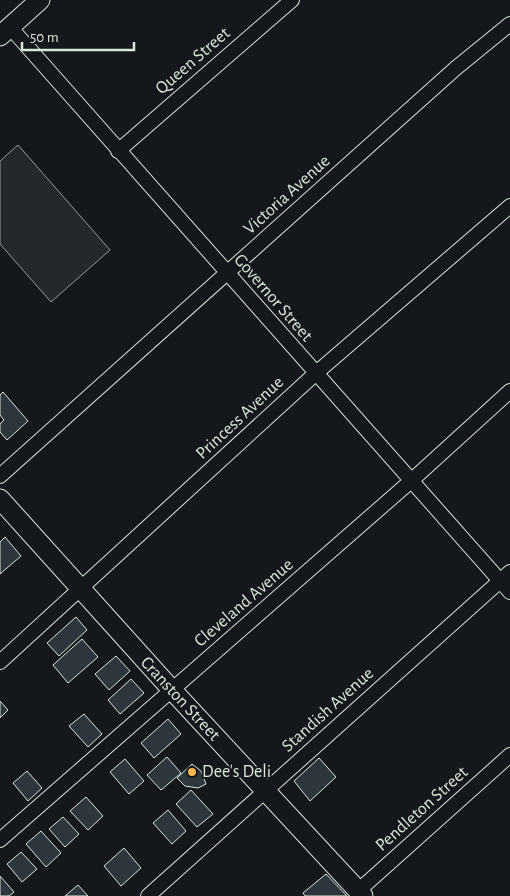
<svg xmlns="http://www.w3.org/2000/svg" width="510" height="896" viewBox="0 0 510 896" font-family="'Alegreya Sans',sans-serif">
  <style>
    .parking { fill: #24282b; stroke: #939e99 }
    .building { fill: #2c363c; stroke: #d8e6dc }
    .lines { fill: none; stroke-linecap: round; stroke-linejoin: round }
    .street-casing { stroke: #d8e6dc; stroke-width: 16 }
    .secondary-casing { stroke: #d8e6dc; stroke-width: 21 }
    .street { stroke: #14181c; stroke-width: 14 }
    .secondary { stroke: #14181c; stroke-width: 19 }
    .poi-dot { fill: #ffb74d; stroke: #14181c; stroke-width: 2 }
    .labels { text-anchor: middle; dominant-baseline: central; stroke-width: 4; stroke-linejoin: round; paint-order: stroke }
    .street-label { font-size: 18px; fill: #d8e6dc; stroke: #14181c }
    .poi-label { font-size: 18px; fill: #d8e6dc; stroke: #14181c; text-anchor: start }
  </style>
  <rect width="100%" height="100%" fill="#14181c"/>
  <!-- parking -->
  <path class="parking" d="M 18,145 L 110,250 L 51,302 L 0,244 L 0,161 Z"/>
  <!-- building -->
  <g class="building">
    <path d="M 3,392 L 28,421 L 7,440 L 0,432 L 0,424 L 4,420 L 0,415 L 0,395 Z"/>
    <path d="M 5,537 L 21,556 L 0,574 L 0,542 Z"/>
    <path d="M 76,617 L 87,630 L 59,656 L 47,643 Z"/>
    <path d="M 82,639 L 98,657 L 68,683 L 53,665 Z"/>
    <path d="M 116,656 L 130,671 L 109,690 L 95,674 Z"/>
    <path d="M 131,679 L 144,693 L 120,714 L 108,700 Z"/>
    <path d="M 0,701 L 8,710 L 0,718 Z"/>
    <path d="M 84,714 L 102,734 L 88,747 L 69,726 Z"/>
    <path d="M 168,719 L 181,734 L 154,758 L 141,743 Z"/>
    <path d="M 167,757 L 181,773 L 161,790 L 147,775 Z"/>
    <path d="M 319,758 L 336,777 L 310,801 L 294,781 Z"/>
    <path d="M 125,759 L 144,781 L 129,794 L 110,772 Z"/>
    <path d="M 192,764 L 201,771 L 206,784 L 198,788 L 185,786 L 177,778 Z"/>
    <path d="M 27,771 L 42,788 L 28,801 L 13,783 Z"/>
    <path d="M 191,790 L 213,814 L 197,827 L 176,804 Z"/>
    <path d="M 86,797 L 103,816 L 88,830 L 70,811 Z"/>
    <path d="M 168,810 L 186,831 L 172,844 L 153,823 Z"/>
    <path d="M 63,817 L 79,834 L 65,847 L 49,829 Z"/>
    <path d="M 41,831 L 61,853 L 46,867 L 26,844 Z"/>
    <path d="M 124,848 L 141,868 L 121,886 L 104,866 Z"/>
    <path d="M 21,852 L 37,869 L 22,882 L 7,864 Z"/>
    <path d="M 326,874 L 347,896 L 305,896 L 303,893 Z"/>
    <path d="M 0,876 L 14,892 L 9,896 L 0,896 Z"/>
    <path d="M 78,885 L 88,896 L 65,896 Z"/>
  </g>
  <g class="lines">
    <defs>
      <g id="street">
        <path d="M 10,27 L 510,592"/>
        <path d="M 118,151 L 292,0"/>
        <path d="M 0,476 L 456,68 L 510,24"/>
        <path d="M 0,662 L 315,374 L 510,206"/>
        <path d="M 0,840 L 411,481 L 510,391"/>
        <path d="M 358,891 L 510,755"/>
        <path d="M 148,896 L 510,572"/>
      </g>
      <g id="secondary">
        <path d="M 0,36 L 40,0"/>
        <path d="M 0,499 L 172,690 L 363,896"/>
      </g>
    </defs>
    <!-- street casing -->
    <use href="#street" class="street-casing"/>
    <!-- secondary casing -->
    <use href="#secondary" class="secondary-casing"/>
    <!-- street -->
    <use href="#street" class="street"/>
    <!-- secondary -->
    <use href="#secondary" class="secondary"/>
  </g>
  <!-- markers -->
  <circle class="poi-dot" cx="192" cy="772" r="5"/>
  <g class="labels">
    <!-- street labels -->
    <g class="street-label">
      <text transform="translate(193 61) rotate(-41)">Queen Street</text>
      <text transform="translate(287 195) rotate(-42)">Victoria Avenue</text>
      <text transform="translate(273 298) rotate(49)">Governor Street</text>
      <text transform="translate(240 418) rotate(-43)">Princess Avenue</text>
      <text transform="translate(244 603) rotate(-41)">Cleveland Avenue</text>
      <text transform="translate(180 699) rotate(47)">Cranston Street</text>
      <text transform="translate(328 710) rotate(-42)">Standish Avenue</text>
      <text transform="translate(422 809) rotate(-42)">Pendleton Street</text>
    </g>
    <!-- poi labels -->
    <g class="poi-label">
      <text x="202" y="772">Dee's Deli</text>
    </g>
  </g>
  <!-- scale -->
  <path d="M22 42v8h112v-8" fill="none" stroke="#d8e6dc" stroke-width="2.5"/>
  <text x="30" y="42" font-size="15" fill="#d8e6dc" stroke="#14181c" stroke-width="4" paint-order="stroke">50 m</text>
</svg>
